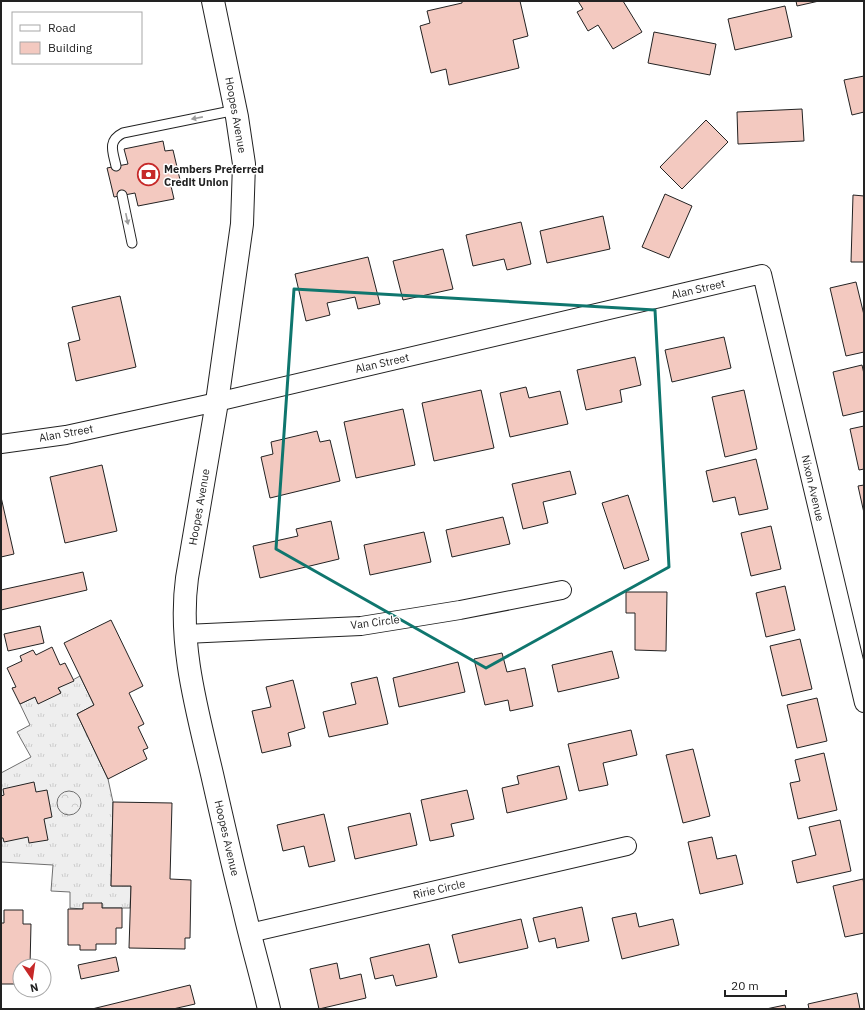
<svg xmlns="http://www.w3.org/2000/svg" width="865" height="1010" viewBox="0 0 865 1010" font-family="'IBM Plex Sans',sans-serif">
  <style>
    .grass { fill: url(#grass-tufts); stroke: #6f6f6f }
    .forest { fill: url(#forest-crowns); stroke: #6f6f6f }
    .building { fill: #f3c9c0; stroke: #222 }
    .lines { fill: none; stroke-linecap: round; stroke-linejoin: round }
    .service-casing { stroke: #222; stroke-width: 11 }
    .minor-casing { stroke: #222; stroke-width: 20 }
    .tertiary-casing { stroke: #222; stroke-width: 24 }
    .service { stroke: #fff; stroke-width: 9 }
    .minor { stroke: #fff; stroke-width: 18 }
    .tertiary { stroke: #fff; stroke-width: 22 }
    .oneway { fill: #9c9c9c }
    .marked { fill: none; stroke: #0f766e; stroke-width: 3; stroke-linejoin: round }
    .labels { text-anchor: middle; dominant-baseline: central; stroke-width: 3; stroke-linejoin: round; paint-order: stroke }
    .street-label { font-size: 11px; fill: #222; stroke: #fff }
    .poi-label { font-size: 11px; font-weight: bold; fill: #222; stroke: #fff; text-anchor: start }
  </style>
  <defs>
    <pattern id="grass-tufts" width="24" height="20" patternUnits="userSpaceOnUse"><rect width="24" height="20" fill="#eee"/><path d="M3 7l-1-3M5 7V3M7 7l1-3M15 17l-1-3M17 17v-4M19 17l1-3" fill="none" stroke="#ccc"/></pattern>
    <pattern id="forest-crowns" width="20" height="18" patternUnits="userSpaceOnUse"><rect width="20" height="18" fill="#eee"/><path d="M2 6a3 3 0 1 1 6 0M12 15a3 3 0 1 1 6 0" fill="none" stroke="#ccc"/></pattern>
  </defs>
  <rect width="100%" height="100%" fill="#fff"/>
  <!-- grass -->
  <path class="grass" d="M 80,676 L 94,705 L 77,714 L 108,779 L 113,802 L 111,886 L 131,886 L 130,908 L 102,908 L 102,903 L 83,909 L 70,908 L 70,892 L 51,891 L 53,865 L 1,862 L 1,773 L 31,757 L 17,732 L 30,725 L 20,704 L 35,697 L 38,703 L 61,692 L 58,688 Z"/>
  <!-- forest -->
  <circle class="forest" cx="69" cy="803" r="12"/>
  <!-- building -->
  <g class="building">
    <path d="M 462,1 L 520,1 L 528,36 L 513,40 L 519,68 L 449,85 L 446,69 L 431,73 L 420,26 L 430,23 L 427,11 L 462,3 Z"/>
    <path d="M 578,1 L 623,1 L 642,32 L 613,49 L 598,25 L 588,31 L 577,12 L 583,9 Z"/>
    <path d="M 796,1 L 819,1 L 797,6 Z"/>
    <path d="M 785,6 L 792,37 L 735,50 L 728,19 Z"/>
    <path d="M 654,32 L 716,44 L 710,75 L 648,63 Z"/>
    <path d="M 864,76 L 864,112 L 852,115 L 844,80 Z"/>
    <path d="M 802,109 L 804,141 L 738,144 L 737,112 Z"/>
    <path d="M 706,120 L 728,142 L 682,189 L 660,167 Z"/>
    <path d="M 163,141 L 165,151 L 173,150 L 181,184 L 171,186 L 174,199 L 138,206 L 135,193 L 114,197 L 107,168 L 128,164 L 124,149 Z"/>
    <path d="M 665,194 L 692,206 L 669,258 L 642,247 Z"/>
    <path d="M 853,195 L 864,196 L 864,262 L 851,262 Z"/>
    <path d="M 603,216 L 610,249 L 547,263 L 540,231 Z"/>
    <path d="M 521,222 L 531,264 L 507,270 L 504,259 L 473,266 L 466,235 Z"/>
    <path d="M 443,249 L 453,289 L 403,300 L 393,261 Z"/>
    <path d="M 368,257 L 380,304 L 358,309 L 355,297 L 327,303 L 330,315 L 306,321 L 295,274 Z"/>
    <path d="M 856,282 L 864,315 L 864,352 L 846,356 L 830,288 Z"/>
    <path d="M 120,296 L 136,367 L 76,381 L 68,343 L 80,340 L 72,307 Z"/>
    <path d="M 724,337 L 731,368 L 672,382 L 665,350 Z"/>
    <path d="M 635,357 L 641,385 L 620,390 L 622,402 L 586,410 L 577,370 Z"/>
    <path d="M 862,365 L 864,374 L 864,411 L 843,416 L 833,372 Z"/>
    <path d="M 526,387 L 529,398 L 560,391 L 568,424 L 510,437 L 500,393 Z"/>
    <path d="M 481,390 L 494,448 L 434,461 L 422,403 Z"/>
    <path d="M 744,390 L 757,449 L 725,457 L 712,397 Z"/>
    <path d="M 403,409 L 415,465 L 356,478 L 344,422 Z"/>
    <path d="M 864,426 L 864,469 L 859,470 L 850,429 Z"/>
    <path d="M 317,431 L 320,442 L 330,440 L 340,481 L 270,498 L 261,457 L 273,454 L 271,442 Z"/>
    <path d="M 756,459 L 768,509 L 739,515 L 735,497 L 713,502 L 706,471 Z"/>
    <path d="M 102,465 L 117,531 L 65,543 L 50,477 Z"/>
    <path d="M 570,471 L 576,494 L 543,502 L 548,523 L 523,529 L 512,484 Z"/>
    <path d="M 864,485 L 864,513 L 858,486 Z"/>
    <path d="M 628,495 L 649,560 L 624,569 L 602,503 Z"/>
    <path d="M 1,497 L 14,554 L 1,557 Z"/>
    <path d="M 503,517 L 510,544 L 452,557 L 446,530 Z"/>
    <path d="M 331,521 L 339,559 L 260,578 L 253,546 L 298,536 L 296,529 Z"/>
    <path d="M 771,526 L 781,569 L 751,576 L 741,533 Z"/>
    <path d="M 424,532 L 431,562 L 370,575 L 364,545 Z"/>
    <path d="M 83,572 L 87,590 L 1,610 L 1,590 Z"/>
    <path d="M 785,586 L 795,630 L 766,637 L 756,593 Z"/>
    <path d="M 626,592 L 667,592 L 666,651 L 635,650 L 635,613 L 626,613 Z"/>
    <path d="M 111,620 L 143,686 L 129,693 L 144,724 L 138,727 L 148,748 L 143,750 L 147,759 L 108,779 L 77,714 L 94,705 L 64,643 Z"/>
    <path d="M 40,626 L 44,643 L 8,651 L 4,634 Z"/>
    <path d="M 800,639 L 812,689 L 782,696 L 770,646 Z"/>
    <path d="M 52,647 L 60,665 L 65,663 L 74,681 L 58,688 L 61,693 L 38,704 L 35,697 L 20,704 L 12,688 L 16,687 L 7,668 L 22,661 L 20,656 L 33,650 L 36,655 Z"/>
    <path d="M 612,651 L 619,678 L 558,692 L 552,665 Z"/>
    <path d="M 502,653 L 507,672 L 525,668 L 533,706 L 510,711 L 508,700 L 485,705 L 474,659 Z"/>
    <path d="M 458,662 L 465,692 L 399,707 L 393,678 Z"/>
    <path d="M 377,677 L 388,724 L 329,737 L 323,712 L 356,704 L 351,683 Z"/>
    <path d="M 293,680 L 305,728 L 288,733 L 291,746 L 262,753 L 252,711 L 271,707 L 266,687 Z"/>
    <path d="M 817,698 L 827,741 L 797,748 L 787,705 Z"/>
    <path d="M 631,730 L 637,755 L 603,763 L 608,785 L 579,791 L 568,744 Z"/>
    <path d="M 693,749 L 710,816 L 683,823 L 666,755 Z"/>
    <path d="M 824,753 L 837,810 L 798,819 L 790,783 L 800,781 L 795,760 Z"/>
    <path d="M 559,766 L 567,799 L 507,813 L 502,788 L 519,784 L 517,776 Z"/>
    <path d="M 34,782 L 36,792 L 47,790 L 52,817 L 44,819 L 48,840 L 29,843 L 28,837 L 4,842 L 3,838 L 1,838 L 1,796 L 4,795 L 3,789 Z"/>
    <path d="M 467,790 L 474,819 L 451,824 L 454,836 L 430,841 L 421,800 Z"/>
    <path d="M 113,802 L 172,803 L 170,879 L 191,880 L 190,938 L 185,938 L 185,949 L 129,948 L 131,886 L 111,886 Z"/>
    <path d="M 410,813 L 417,845 L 355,859 L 348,827 Z"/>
    <path d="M 324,814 L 335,861 L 309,867 L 304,846 L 283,851 L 277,825 Z"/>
    <path d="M 840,820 L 851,871 L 797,883 L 792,861 L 816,855 L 809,827 Z"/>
    <path d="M 712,837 L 717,859 L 736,855 L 743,884 L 700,894 L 688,842 Z"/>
    <path d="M 863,879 L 864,885 L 864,933 L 845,937 L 833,886 Z"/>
    <path d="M 83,903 L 102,903 L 102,908 L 122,908 L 122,928 L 116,928 L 116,944 L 96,944 L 96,950 L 80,950 L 80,945 L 68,945 L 68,909 L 83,909 Z"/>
    <path d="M 582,907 L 589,941 L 557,948 L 555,938 L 539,942 L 533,918 Z"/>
    <path d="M 4,910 L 23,910 L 23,924 L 31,924 L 30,966 L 20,966 L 20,984 L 1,984 L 1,923 L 4,923 Z"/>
    <path d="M 636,913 L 639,927 L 673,919 L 679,945 L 622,959 L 612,918 Z"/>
    <path d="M 521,919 L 528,948 L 459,963 L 452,935 Z"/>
    <path d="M 429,944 L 437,977 L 396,986 L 393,975 L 375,979 L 370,958 Z"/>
    <path d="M 116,957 L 119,971 L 81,979 L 78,965 Z"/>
    <path d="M 337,963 L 340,979 L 361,974 L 366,998 L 319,1009 L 310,969 Z"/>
    <path d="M 190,985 L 195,1004 L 173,1009 L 92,1009 Z"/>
    <path d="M 857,993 L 860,1009 L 809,1009 L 808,1004 Z"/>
    <path d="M 785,1005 L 786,1009 L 766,1009 Z"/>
  </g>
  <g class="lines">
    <defs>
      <g id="service">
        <path d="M 116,166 C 113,152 107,141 123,133 L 236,110"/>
        <path d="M 122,195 L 132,243"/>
      </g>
      <g id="minor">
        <path d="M 1,444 L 66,435 L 217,402 L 762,274 L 864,703"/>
        <path d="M 185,634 L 361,626 L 460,610 L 562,590"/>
        <path d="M 250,933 L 627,846"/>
      </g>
      <path id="tertiary" d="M 213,1 L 237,117 L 244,164 L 242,224 L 217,402 L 187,578 C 178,644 197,710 212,774 C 222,818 232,863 243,906 C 251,941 261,975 269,1009"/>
    </defs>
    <!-- service casing -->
    <use href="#service" class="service-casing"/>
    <!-- minor casing -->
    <use href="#minor" class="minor-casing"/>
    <!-- tertiary casing -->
    <use href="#tertiary" class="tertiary-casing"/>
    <!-- service -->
    <use href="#service" class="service"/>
    <!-- minor -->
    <use href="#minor" class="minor"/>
    <!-- tertiary -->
    <use href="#tertiary" class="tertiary"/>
  </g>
  <!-- one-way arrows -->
  <defs><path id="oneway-solid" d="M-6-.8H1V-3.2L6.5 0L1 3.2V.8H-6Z"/></defs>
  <g class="oneway">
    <use href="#oneway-solid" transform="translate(197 118) rotate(169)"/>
    <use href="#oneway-solid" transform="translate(127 219) rotate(78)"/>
  </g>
  <!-- marked area -->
  <path class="marked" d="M 294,289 L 655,310 L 669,567 L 486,668 L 276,549 Z"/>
  <!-- icons -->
  <defs>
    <symbol id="bank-ring" viewBox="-11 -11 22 22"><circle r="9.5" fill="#fff" stroke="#c62828" stroke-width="1.5"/><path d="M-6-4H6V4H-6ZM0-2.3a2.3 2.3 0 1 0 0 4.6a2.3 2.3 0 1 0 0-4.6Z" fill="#c62828"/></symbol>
  </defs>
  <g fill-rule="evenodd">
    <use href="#bank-ring" x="136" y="162" width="25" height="25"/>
  </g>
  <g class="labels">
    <!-- street labels -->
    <g class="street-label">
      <text transform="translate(236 115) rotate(80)">Hoopes Avenue</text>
      <text transform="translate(698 289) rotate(-13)">Alan Street</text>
      <text transform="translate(382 363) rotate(-13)">Alan Street</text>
      <text transform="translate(66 433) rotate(-10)">Alan Street</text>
      <text transform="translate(813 488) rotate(77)">Nixon Avenue</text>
      <text transform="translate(199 507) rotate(-80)">Hoopes Avenue</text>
      <text transform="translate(375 622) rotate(-7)">Van Circle</text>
      <text transform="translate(227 838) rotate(77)">Hoopes Avenue</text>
      <text transform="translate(439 889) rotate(-13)">Ririe Circle</text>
    </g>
    <!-- poi labels -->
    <g class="poi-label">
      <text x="164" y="169">Members Preferred<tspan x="164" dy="13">Credit Union</tspan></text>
    </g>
  </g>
  <!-- border -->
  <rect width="865" height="1010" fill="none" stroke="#222222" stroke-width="4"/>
  <!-- legend -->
  <rect x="12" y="12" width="130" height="52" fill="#ffffff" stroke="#a7a7a7"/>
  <rect x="20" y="25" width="20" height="6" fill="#ffffff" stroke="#a7a7a7"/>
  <text x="48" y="32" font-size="12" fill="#222222">Road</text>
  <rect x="20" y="42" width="20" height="12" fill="#f3c9c0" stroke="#a7a7a7"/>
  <text x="48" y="52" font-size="12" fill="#222222">Building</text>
  <!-- north arrow -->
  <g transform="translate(32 978) rotate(167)"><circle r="19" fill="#ffffff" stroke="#a7a7a7"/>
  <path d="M0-3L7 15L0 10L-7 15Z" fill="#c62828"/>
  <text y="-6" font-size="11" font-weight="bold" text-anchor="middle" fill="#222222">N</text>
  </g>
  <!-- scale -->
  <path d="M725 990v6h61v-6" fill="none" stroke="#222222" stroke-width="2"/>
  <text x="731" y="990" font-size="12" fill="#222222" stroke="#ffffff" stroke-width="3" paint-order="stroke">20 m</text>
</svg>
